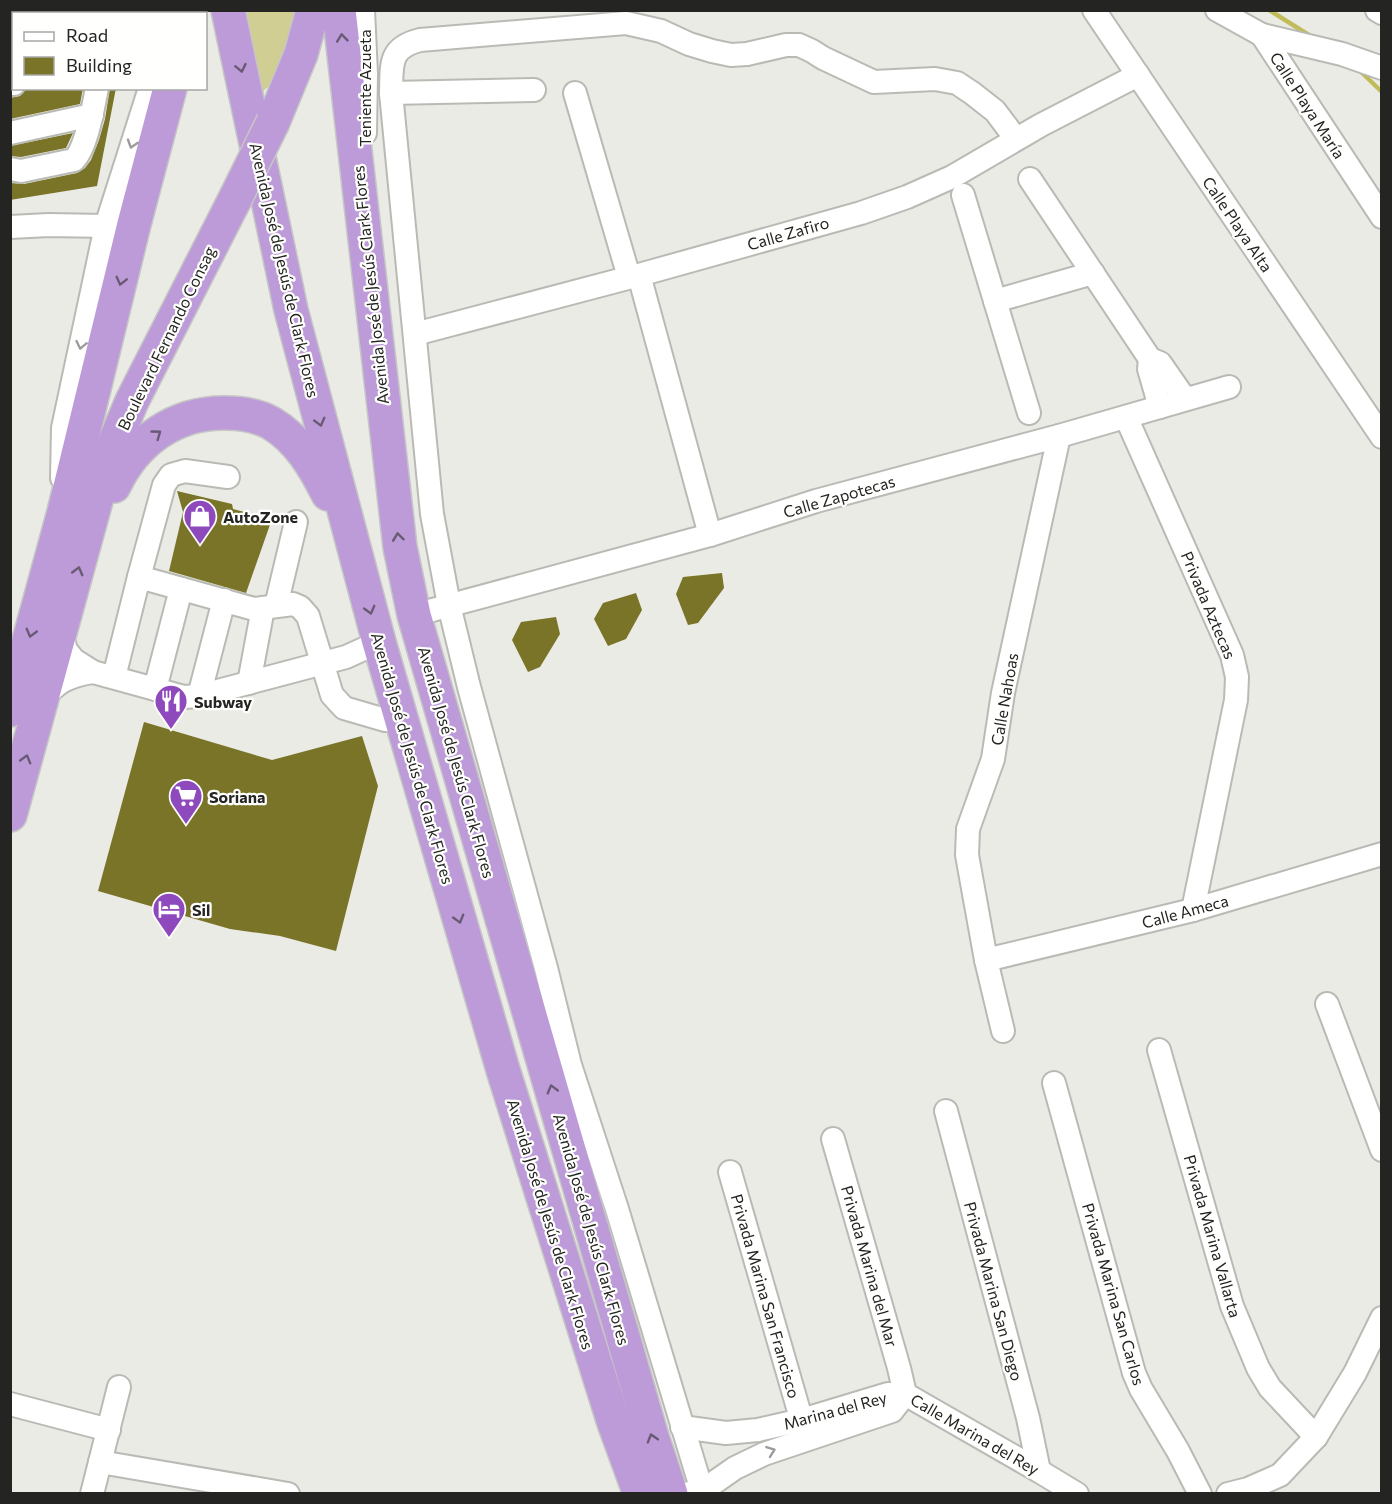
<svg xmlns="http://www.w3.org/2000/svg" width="1392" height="1504" viewBox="0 0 1392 1504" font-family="Commissioner,sans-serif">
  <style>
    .green { fill: #d0ce92 }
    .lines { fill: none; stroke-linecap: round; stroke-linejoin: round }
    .stream { stroke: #c1bb59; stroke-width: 4.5 }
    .building { fill: #797428 }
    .minor-casing { stroke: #babab5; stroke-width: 26 }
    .highway-casing { stroke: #c6c6c6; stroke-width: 36 }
    .minor { stroke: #fff; stroke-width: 22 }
    .highway { stroke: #bd9bd8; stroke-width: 33 }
    .highway-bridge-casing { stroke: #c6c6c6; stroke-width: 36; stroke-linecap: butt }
    .highway-bridge { stroke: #bd9bd8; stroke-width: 33 }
    .oneway { stroke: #695a74 }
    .oneway2 { stroke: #9c9c9c }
    .labels { text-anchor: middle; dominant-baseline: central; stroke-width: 4.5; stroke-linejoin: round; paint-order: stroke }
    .street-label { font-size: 16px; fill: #242422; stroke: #fffffe }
    .poi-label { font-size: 16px; font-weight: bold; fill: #242422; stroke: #fffffe; text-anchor: start }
  </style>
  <rect width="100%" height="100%" fill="#ebebe6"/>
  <!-- green -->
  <path class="green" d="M 238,11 L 299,11 L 275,84 L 265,89 L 255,107 Z"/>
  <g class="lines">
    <!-- stream -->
    <g class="stream">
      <path d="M 1269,10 L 1312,37"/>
      <path d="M 1358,69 L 1382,92"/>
    </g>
  </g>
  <!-- building -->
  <g class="building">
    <path d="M 26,88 L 83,88 L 80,104 L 10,119 L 10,98 L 20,96 Z"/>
    <path d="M 110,88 L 116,88 L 97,186 L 10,200 L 10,183 L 24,184 L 77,173 L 85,168 L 91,160 L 99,140 L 105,119 Z"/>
    <path d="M 73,133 L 66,148 L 21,157 L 10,156 L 10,146 Z"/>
    <path d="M 177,491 L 232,504 L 233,509 L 272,519 L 246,593 L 169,571 L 183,512 Z"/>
    <path d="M 722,573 L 724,588 L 698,623 L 688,625 L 676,594 L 683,577 Z"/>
    <path d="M 636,593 L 642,610 L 626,639 L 608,646 L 594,619 L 603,603 Z"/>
    <path d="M 556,617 L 560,634 L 540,667 L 528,672 L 512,640 L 521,622 Z"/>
    <path d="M 144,722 L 272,760 L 362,736 L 378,786 L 336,951 L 280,936 L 230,929 L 98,891 Z"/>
  </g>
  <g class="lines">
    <defs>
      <g id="minor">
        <path d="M 363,10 L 366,74 L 365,133"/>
        <path d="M 1094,10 L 1382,437"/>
        <path d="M 1217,10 L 1262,35 L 1382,217"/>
        <path d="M 1377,10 L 1382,13"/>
        <path d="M 1262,35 L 1342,54 L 1382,68"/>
        <path d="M 10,84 L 14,84"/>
        <path d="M 391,93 L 534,90"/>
        <path d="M 575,93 L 629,277"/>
        <path d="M 10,133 L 92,115"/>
        <path d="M 10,169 L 21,171 L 74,160 C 87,147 93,107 97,88"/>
        <path d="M 1030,179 L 1150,359 L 1160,363 L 1185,399"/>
        <path d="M 963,195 L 1029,413"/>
        <path d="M 10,227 L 49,225 L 106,226"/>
        <path d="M 639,275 L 710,535"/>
        <path d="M 995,301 L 1093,273"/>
        <path d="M 415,334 L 639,275 L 861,213 L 907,197 L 952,177 L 1041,125 L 1138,75"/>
        <path d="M 1150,359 L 1149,369 L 1160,407"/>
        <path d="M 1126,417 L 1232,655 L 1237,677 L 1236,700 L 1193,910"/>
        <path d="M 62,478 L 63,428 L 106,226 L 150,88"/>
        <path d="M 139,577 L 164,485 L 171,475 L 185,471 L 228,477"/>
        <path d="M 276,606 L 296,522"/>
        <path d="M 414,615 L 710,535 L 816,501 L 1059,436 L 1229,387"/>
        <path d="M 61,634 L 66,650 L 74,660 L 93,672 L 184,697 L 199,696 L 346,657 L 379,642"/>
        <path d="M 114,677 L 139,577 L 254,609 L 293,604 L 300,607 L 308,616 L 332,695 L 344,708 L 385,720 L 401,720"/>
        <path d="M 249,683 L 263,608"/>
        <path d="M 155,689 L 181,589"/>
        <path d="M 199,696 L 224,600"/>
        <path d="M 43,702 C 53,682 72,675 93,672"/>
        <path d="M 986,960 L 1193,910 L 1382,854"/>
        <path d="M 1327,1004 L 1382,1150"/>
        <path d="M 1003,1031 L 986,960 L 967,855 L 968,829 L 993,759 L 1003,693 L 1059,436"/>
        <path d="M 1159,1050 L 1232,1306 L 1258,1368 L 1270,1388 L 1316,1437"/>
        <path d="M 1054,1083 L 1134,1373 L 1141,1389 L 1178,1451 L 1200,1494"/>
        <path d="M 946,1111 L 1028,1418 L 1039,1471"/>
        <path d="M 833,1139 L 899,1368 L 905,1394"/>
        <path d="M 730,1172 L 807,1439"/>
        <path d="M 10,1404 L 109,1430"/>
        <path d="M 682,1427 L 726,1433 L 758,1430 L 802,1420 L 888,1394 L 905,1394 L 1039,1471 L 1077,1494"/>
        <path d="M 100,1462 L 288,1494"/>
        <path d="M 689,1493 L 702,1491 L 735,1468 L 764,1454 L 892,1411 L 905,1394"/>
        <path d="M 92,1494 L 119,1387"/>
        <path d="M 703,1494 L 617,1209 L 570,1065 L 546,968 L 469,687 L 449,605 L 432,514 L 391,93 C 392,65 388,48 420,40 L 626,23 L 661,31 L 689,44 L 712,51 L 731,55 L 747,54 L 786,45 L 799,45 L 812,51 L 823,58 L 874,82 L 935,79 L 957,83 L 972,93 L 995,111 L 1016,139"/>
        <path d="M 1228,1494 L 1248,1489 L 1280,1475 L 1316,1437 L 1355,1373 L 1382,1318"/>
      </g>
      <g id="highway">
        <path d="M 228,10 L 291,310 L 379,642 L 503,1070 L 614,1423 L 640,1494"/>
        <path d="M 339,10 L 400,547 L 414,615 L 652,1437 L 671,1494"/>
        <path d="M 185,14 L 186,10"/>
        <path d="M 273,122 L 301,54 L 313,10"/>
        <path d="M 114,486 C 135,441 175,412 226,413 C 241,413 258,416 271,423 C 298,439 314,466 328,494"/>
        <path d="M 10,710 L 64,512 L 134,224 L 170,88"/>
        <path d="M 10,815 L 100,486 L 116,439 L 132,401 L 235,199"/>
      </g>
    </defs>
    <!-- minor casing -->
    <use href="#minor" class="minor-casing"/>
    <!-- highway casing -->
    <use href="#highway" class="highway-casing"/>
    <!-- minor -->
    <use href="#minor" class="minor"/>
    <!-- highway -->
    <use href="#highway" class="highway"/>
    <defs>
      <path id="highway-bridge" d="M 235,199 L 273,122"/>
    </defs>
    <!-- highway-bridge casing -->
    <use href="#highway-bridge" class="highway-bridge-casing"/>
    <!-- highway-bridge -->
    <use href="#highway-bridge" class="highway-bridge"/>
  </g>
  <!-- one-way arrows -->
  <defs><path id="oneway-chevron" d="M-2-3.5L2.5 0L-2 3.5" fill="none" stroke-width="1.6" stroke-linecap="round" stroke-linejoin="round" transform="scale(1.5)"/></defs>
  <g class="oneway">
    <use href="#oneway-chevron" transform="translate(342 38) rotate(-96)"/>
    <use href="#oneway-chevron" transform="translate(241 68) rotate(78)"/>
    <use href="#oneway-chevron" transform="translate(121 281) rotate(104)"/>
    <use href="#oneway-chevron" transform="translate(320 422) rotate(75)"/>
    <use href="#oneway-chevron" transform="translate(157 434) rotate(-36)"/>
    <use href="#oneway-chevron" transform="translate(398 537) rotate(-97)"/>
    <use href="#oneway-chevron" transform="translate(78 571) rotate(-75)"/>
    <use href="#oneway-chevron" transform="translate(370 610) rotate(75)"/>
    <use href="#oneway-chevron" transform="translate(31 633) rotate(105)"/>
    <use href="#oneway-chevron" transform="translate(26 759) rotate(-74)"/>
    <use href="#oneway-chevron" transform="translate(459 919) rotate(74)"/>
    <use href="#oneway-chevron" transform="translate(552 1089) rotate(-106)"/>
    <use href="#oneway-chevron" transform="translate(652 1438) rotate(-107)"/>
  </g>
  <g class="oneway2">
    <use href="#oneway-chevron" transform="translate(132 144) rotate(108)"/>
    <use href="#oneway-chevron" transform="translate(81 345) rotate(102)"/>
    <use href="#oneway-chevron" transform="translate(771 1451) rotate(-20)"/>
  </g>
  <!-- icons -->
  <defs>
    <symbol id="shop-pin" viewBox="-11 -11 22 30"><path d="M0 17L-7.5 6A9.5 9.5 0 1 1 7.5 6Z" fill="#8e49bd" stroke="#fffffe"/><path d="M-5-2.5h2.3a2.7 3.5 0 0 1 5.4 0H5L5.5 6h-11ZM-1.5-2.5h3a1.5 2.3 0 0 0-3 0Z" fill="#fff"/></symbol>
    <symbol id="restaurant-pin" viewBox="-11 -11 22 30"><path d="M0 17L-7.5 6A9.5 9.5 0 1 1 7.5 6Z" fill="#8e49bd" stroke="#fffffe"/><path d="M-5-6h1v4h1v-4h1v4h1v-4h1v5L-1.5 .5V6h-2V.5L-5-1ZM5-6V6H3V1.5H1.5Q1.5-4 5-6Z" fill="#fff"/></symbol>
    <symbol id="supermarket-pin" viewBox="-11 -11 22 30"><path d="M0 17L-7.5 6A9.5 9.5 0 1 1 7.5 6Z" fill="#8e49bd" stroke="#fffffe"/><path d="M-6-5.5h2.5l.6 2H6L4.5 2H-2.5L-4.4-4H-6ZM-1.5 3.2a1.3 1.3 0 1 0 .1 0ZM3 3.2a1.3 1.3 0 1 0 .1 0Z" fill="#fff"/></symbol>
    <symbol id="hotel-pin" viewBox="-11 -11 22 30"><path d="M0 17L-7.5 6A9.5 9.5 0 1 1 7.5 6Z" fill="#8e49bd" stroke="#fffffe"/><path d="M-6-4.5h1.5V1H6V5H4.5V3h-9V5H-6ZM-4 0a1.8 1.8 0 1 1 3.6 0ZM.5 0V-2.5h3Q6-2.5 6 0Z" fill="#fff"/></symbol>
  </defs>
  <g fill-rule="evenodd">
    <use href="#shop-pin" x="181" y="497" width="38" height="52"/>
    <use href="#restaurant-pin" x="152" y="682" width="38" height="52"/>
    <use href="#supermarket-pin" x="167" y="777" width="38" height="52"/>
    <use href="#hotel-pin" x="150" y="890" width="38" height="52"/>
  </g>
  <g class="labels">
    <!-- street labels -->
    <g class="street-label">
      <text transform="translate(364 88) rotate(-90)">Teniente Azueta</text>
      <text transform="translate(1308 105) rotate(57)">Calle Playa María</text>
      <text transform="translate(1238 224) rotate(56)">Calle Playa Alta</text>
      <text transform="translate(788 233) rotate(-16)">Calle Zafiro</text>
      <text transform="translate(285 270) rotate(77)">Avenida José de Jesús de Clark Flores</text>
      <text transform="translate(370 285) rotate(-96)">Avenida José de Jesús Clark Flores</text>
      <text transform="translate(166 338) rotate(-64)">Boulevard Fernando Consag</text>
      <text transform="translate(839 496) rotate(-16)">Calle Zapotecas</text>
      <text transform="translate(1209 605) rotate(67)">Privada Aztecas</text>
      <text transform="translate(1004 699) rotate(-80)">Calle Nahoas</text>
      <text transform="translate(413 758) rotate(74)">Avenida José de Jesús de Clark Flores</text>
      <text transform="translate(457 762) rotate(74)">Avenida José de Jesús Clark Flores</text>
      <text transform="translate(1185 911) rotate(-15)">Calle Ameca</text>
      <text transform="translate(551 1224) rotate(73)">Avenida José de Jesús de Clark Flores</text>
      <text transform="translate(592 1229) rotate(74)">Avenida José de Jesús Clark Flores</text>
      <text transform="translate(1213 1236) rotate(74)">Privada Marina Vallarta</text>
      <text transform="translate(870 1266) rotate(74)">Privada Marina del Mar</text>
      <text transform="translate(994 1291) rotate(75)">Privada Marina San Diego</text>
      <text transform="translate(1114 1294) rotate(74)">Privada Marina San Carlos</text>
      <text transform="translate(766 1296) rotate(74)">Privada Marina San Francisco</text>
      <text transform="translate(835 1410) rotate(-15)">Marina del Rey</text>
      <text transform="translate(975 1434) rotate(30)">Calle Marina del Rey</text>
    </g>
    <!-- poi labels -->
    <g class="poi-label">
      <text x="223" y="516">AutoZone</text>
      <text x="194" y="701">Subway</text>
      <text x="209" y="796">Soriana</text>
      <text x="192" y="909">Sil</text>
    </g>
  </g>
  <!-- border -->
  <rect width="1392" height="1504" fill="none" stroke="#242422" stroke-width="24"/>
  <!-- legend -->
  <rect x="12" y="12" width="195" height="78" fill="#fffffe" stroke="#a7a7a6" stroke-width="1.5"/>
  <rect x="24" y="32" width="30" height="9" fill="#ffffff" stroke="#a7a7a6" stroke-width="1.5"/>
  <text x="66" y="42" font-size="18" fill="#242422">Road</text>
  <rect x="24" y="57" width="30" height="18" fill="#797428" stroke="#a7a7a6" stroke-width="1.5"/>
  <text x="66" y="72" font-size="18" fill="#242422">Building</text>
</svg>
